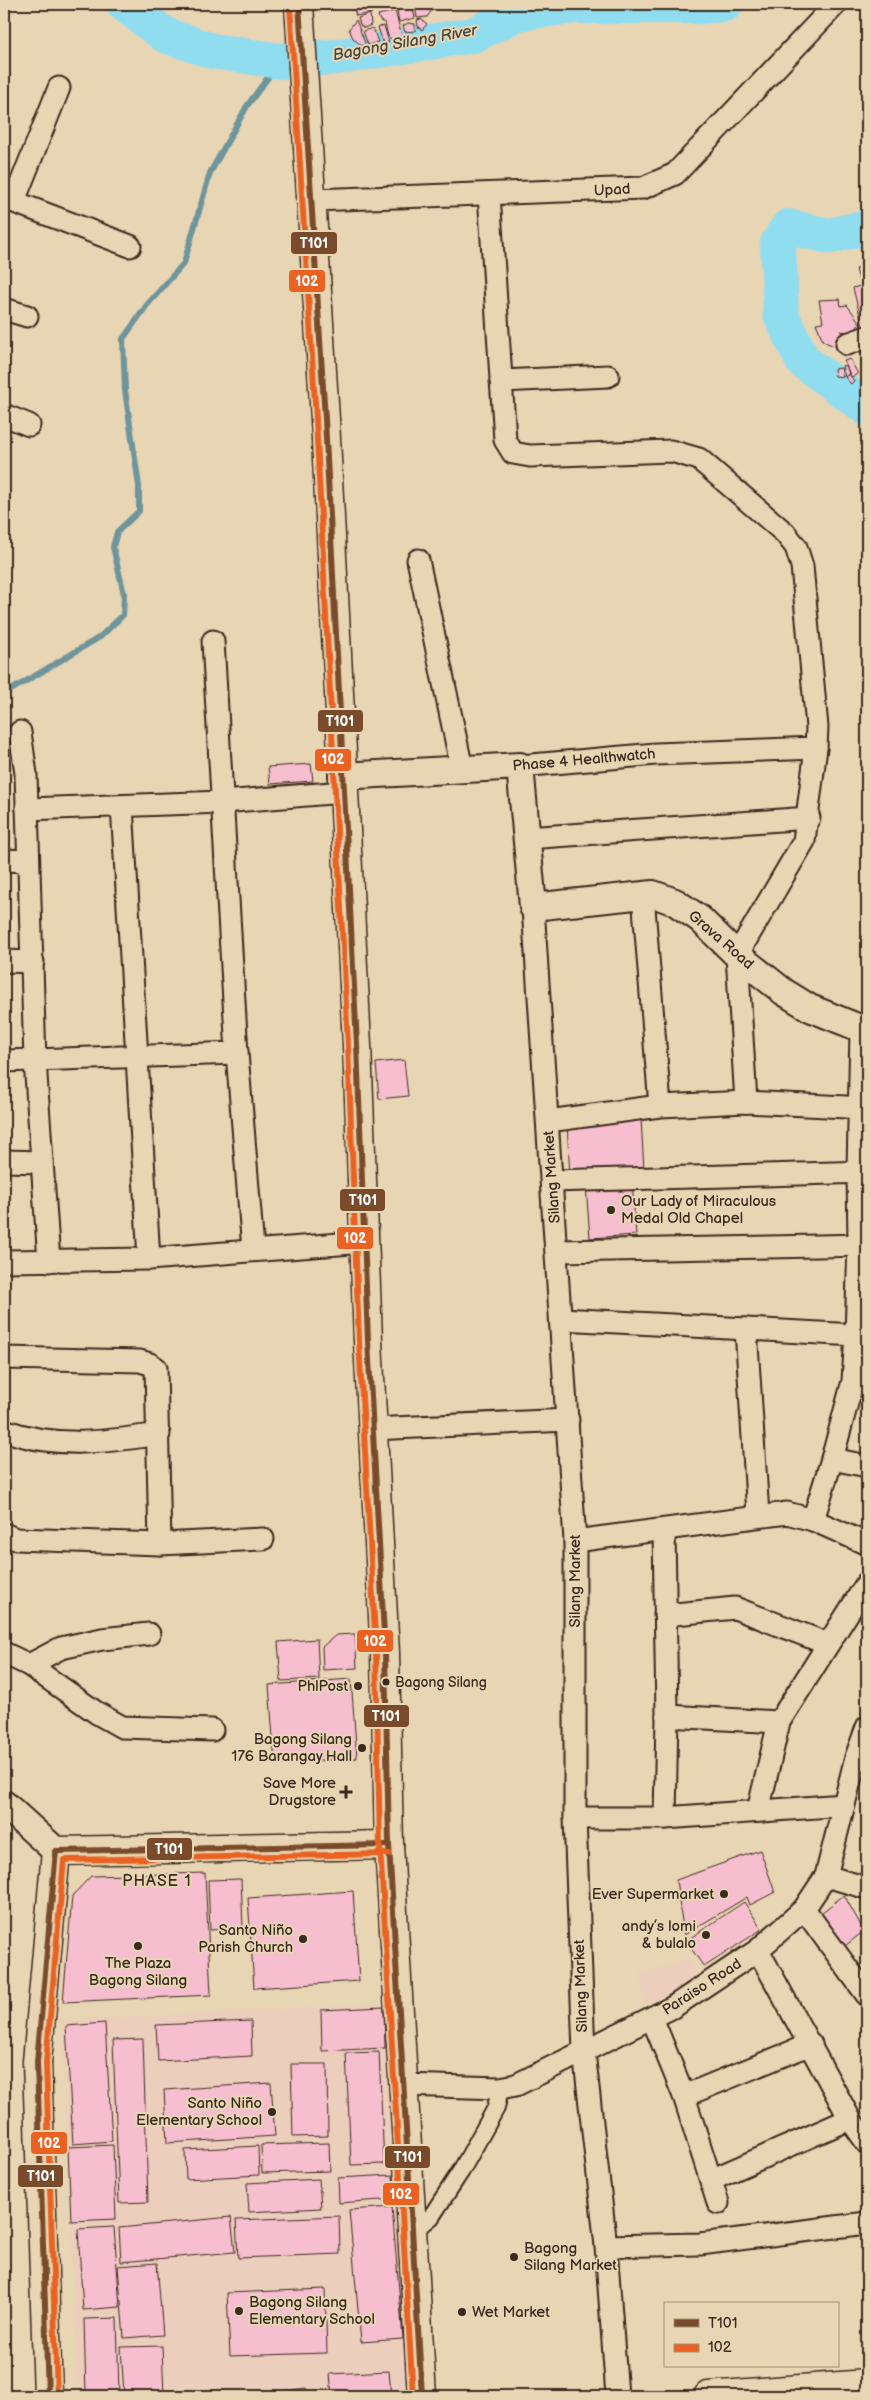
<svg xmlns="http://www.w3.org/2000/svg" width="871" height="2400" viewBox="0 0 871 2400" font-family="'Balsamiq Sans',sans-serif">
  <style>
    .built { fill: #eccebc }
    .lines { fill: none; stroke-linecap: round; stroke-linejoin: round }
    .stream { stroke: #6e959c; stroke-width: 6 }
    .river { stroke: #90ddf0; stroke-width: 36 }
    .building { fill: #f7bed0; stroke: #3b2a1e }
    .pedestrian-casing { stroke: #3b2a1e; stroke-width: 20 }
    .minor-casing { stroke: #3b2a1e; stroke-width: 25 }
    .tertiary-casing { stroke: #3b2a1e; stroke-width: 30 }
    .secondary-casing { stroke: #3b2a1e; stroke-width: 31 }
    .pedestrian { stroke: #e8d5b3; stroke-width: 16 }
    .minor { stroke: #e8d5b3; stroke-width: 21 }
    .tertiary { stroke: #e8d5b3; stroke-width: 26 }
    .secondary { stroke: #e8d5b3; stroke-width: 28 }
    .bus-1-casing { stroke: #e8d5b3; stroke-width: 10 }
    .bus-2-casing { stroke: #e8d5b3; stroke-width: 10 }
    .bus-1 { stroke: #7a4b2a; stroke-width: 6 }
    .bus-2 { stroke: #e96222; stroke-width: 6 }
    .poi-dot { fill: #3b2a1e; stroke: #e8d5b3; stroke-width: 2 }
    .labels { text-anchor: middle; dominant-baseline: central; stroke-width: 4; stroke-linejoin: round; paint-order: stroke }
    .bus-label { font-size: 14px; fill: #3b2a1e; stroke: #e8d5b3; text-anchor: start }
    .street-label { font-size: 15px; fill: #3b2a1e; stroke: #e8d5b3 }
    .poi-label { font-size: 15px; fill: #3b2a1e; stroke: #e8d5b3; text-anchor: end }
    .water-label { font-size: 16px; font-style: italic; fill: #48453e; stroke: #e8d5b3 }
    .neighbourhood-label { font-size: 16px; letter-spacing: 1px; fill: #3b2a1e; stroke: #e8d5b3 }
    .line-badge { stroke: #e8d5b3; stroke-width: 2 }
    .badge-label { font-size: 14px; text-anchor: middle; font-weight: bold; fill: #fff }
  </style>
  <rect width="100%" height="100%" fill="#e8d5b3"/>
  <filter id="ink" filterUnits="userSpaceOnUse"><feTurbulence type="fractalNoise" baseFrequency=".02" numOctaves="2"/><feDisplacementMap in="SourceGraphic" scale="10" xChannelSelector="R" yChannelSelector="G"/><feConvolveMatrix kernelMatrix="1 2 1 2 8 2 1 2 1" color-interpolation-filters="sRGB"/></filter>
  <g filter="url(#ink)">
    <!-- built -->
    <g class="built">
      <path d="M 689,1957 L 702,1979 L 681,1992 L 647,2004 L 639,1974 L 675,1964 Z"/>
      <path d="M 387,2004 L 408,2396 L 78,2396 L 62,2021 Z"/>
    </g>
    <g class="lines">
      <!-- stream -->
      <path class="stream" d="M 4,692 L 11,690 L 100,637 L 123,615 L 124,594 L 113,547 L 117,532 L 139,511 L 139,486 L 125,390 L 123,339 L 147,305 L 184,263 L 210,173 L 247,106 L 280,61"/>
      <!-- river -->
      <g class="river">
        <path d="M 124,4 L 165,35 L 212,51 L 280,61 L 336,57 L 473,35 L 518,13 L 575,6 L 699,6 L 725,4"/>
        <path d="M 867,227 L 830,236 L 788,227 L 778,243 L 781,315 L 803,361 L 867,408"/>
      </g>
    </g>
    <!-- building -->
    <g class="building">
      <path d="M 353,4 L 368,4 L 372,13 L 356,16 Z"/>
      <path d="M 396,4 L 412,4 L 415,18 L 399,22 Z"/>
      <path d="M 415,4 L 436,4 L 427,17 L 417,18 Z"/>
      <path d="M 395,11 L 402,36 L 391,39 L 388,36 L 385,23 L 380,21 L 378,15 Z"/>
      <path d="M 370,14 L 371,25 L 364,28 L 360,25 L 358,18 Z"/>
      <path d="M 421,19 L 427,24 L 422,30 L 418,27 L 417,20 Z"/>
      <path d="M 356,20 L 365,43 L 362,46 L 353,38 L 349,29 Z"/>
      <path d="M 408,23 L 415,24 L 415,31 L 405,32 L 403,26 Z"/>
      <path d="M 384,26 L 389,42 L 383,43 L 378,27 Z"/>
      <path d="M 373,28 L 378,42 L 368,45 L 363,31 Z"/>
      <path d="M 867,266 L 867,278 L 859,280 L 856,269 Z"/>
      <path d="M 867,284 L 867,325 L 863,327 L 853,288 Z"/>
      <path d="M 840,299 L 841,306 L 847,305 L 860,323 L 853,333 L 841,331 L 842,337 L 834,346 L 823,341 L 816,323 L 823,322 L 819,300 Z"/>
      <path d="M 850,359 L 858,374 L 851,377 L 844,361 Z"/>
      <path d="M 846,365 L 849,374 L 845,377 L 842,366 Z"/>
      <path d="M 841,368 L 843,377 L 835,376 L 834,369 Z"/>
      <path d="M 849,374 L 854,381 L 851,384 L 845,377 Z"/>
      <path d="M 311,764 L 313,781 L 270,784 L 268,767 Z"/>
      <path d="M 404,1060 L 408,1096 L 379,1099 L 376,1063 Z"/>
      <path d="M 641,1118 L 644,1171 L 570,1176 L 567,1123 Z"/>
      <path d="M 632,1182 L 636,1235 L 590,1238 L 586,1186 Z"/>
      <path d="M 355,1634 L 357,1668 L 323,1670 L 322,1647 L 336,1635 Z"/>
      <path d="M 317,1639 L 319,1679 L 281,1681 L 278,1642 Z"/>
      <path d="M 351,1679 L 357,1758 L 275,1764 L 269,1685 Z"/>
      <path d="M 760,1850 L 775,1892 L 750,1905 L 747,1897 L 684,1935 L 676,1880 Z"/>
      <path d="M 205,1873 L 211,1995 L 63,2002 L 72,1896 L 91,1876 Z"/>
      <path d="M 241,1879 L 243,1928 L 210,1930 L 208,1880 Z"/>
      <path d="M 353,1891 L 359,1981 L 254,1988 L 248,1898 Z"/>
      <path d="M 844,1895 L 864,1931 L 845,1946 L 821,1913 Z"/>
      <path d="M 744,1902 L 762,1929 L 704,1967 L 686,1941 Z"/>
      <path d="M 4,2004 L 10,2005 L 8,2040 L 4,2040 Z"/>
      <path d="M 384,2007 L 385,2048 L 322,2051 L 321,2010 Z"/>
      <path d="M 251,2021 L 252,2056 L 158,2061 L 156,2025 Z"/>
      <path d="M 105,2023 L 112,2141 L 73,2144 L 66,2026 Z"/>
      <path d="M 143,2039 L 148,2202 L 119,2203 L 113,2040 Z"/>
      <path d="M 379,2052 L 384,2164 L 351,2165 L 346,2053 Z"/>
      <path d="M 291,2064 L 327,2064 L 328,2136 L 293,2137 Z"/>
      <path d="M 271,2083 L 275,2136 L 167,2143 L 164,2090 Z"/>
      <path d="M 329,2143 L 330,2171 L 262,2173 L 261,2145 Z"/>
      <path d="M 113,2145 L 116,2219 L 71,2221 L 68,2147 Z"/>
      <path d="M 258,2146 L 259,2175 L 186,2179 L 185,2150 Z"/>
      <path d="M 393,2175 L 395,2199 L 339,2203 L 338,2178 Z"/>
      <path d="M 319,2179 L 321,2208 L 249,2212 L 247,2183 Z"/>
      <path d="M 392,2207 L 403,2339 L 361,2342 L 349,2210 Z"/>
      <path d="M 339,2216 L 340,2254 L 238,2258 L 236,2220 Z"/>
      <path d="M 231,2217 L 235,2252 L 121,2262 L 119,2228 Z"/>
      <path d="M 114,2227 L 120,2307 L 83,2310 L 78,2229 Z"/>
      <path d="M 157,2263 L 163,2335 L 124,2338 L 118,2266 Z"/>
      <path d="M 325,2289 L 327,2353 L 230,2356 L 227,2293 Z"/>
      <path d="M 117,2318 L 119,2396 L 86,2396 L 84,2319 Z"/>
      <path d="M 162,2346 L 164,2396 L 124,2396 L 121,2347 Z"/>
      <path d="M 389,2371 L 391,2396 L 332,2396 L 330,2374 Z"/>
      <path d="M 306,2388 L 307,2396 L 248,2396 Z"/>
      <path d="M 26,2392 L 26,2396 L 4,2396 L 4,2394 Z"/>
    </g>
    <g class="lines">
      <defs>
        <path id="pedestrian" d="M 413,2227 L 421,2225 L 431,2217 L 461,2171 L 496,2108 L 500,2088"/>
        <g id="minor">
          <path d="M 489,194 L 505,440 L 513,453 L 530,456 L 671,451 L 699,459 L 785,533 L 796,547 L 802,566 L 817,727 L 816,748 L 656,754 L 520,766"/>
          <path d="M 4,198 L 130,246"/>
          <path d="M 313,200 L 643,188 L 675,174 L 836,4"/>
          <path d="M 14,201 L 59,88"/>
          <path d="M 4,309 L 27,316"/>
          <path d="M 847,344 L 867,337"/>
          <path d="M 501,381 L 608,376"/>
          <path d="M 4,415 L 29,425"/>
          <path d="M 418,560 L 462,769"/>
          <path d="M 213,641 L 237,1053 L 253,1250"/>
          <path d="M 20,732 L 26,774 L 35,1061 L 49,1261"/>
          <path d="M 122,806 L 149,1259"/>
          <path d="M 27,809 L 223,802 L 343,792"/>
          <path d="M 527,838 L 809,818"/>
          <path d="M 4,860 L 27,861"/>
          <path d="M 643,895 L 660,1106"/>
          <path d="M 533,907 L 575,1541 L 575,1818 L 584,2052 L 606,2246 L 617,2396"/>
          <path d="M 4,961 L 33,962"/>
          <path d="M 4,1061 L 237,1053"/>
          <path d="M 746,1102 L 737,955 L 804,841 L 816,748"/>
          <path d="M 548,1121 L 660,1106 L 746,1102 L 867,1108"/>
          <path d="M 4,1161 L 42,1162"/>
          <path d="M 552,1181 L 867,1172"/>
          <path d="M 557,1251 L 867,1245"/>
          <path d="M 4,1261 L 149,1259 L 364,1242"/>
          <path d="M 561,1319 L 856,1335"/>
          <path d="M 746,1329 L 758,1515"/>
          <path d="M 4,1358 L 140,1361 L 150,1364 L 156,1368 L 160,1544"/>
          <path d="M 372,1429 L 568,1420"/>
          <path d="M 4,1430 C 55,1449 107,1442 159,1434"/>
          <path d="M 832,1459 L 867,1466"/>
          <path d="M 813,1520 L 832,1459 L 853,1381 L 856,1335 L 859,1244 L 858,1171 L 861,1030"/>
          <path d="M 664,1530 L 667,1716 L 665,1818"/>
          <path d="M 4,1534 L 16,1539 L 160,1544 L 263,1539"/>
          <path d="M 575,1541 L 787,1513 L 813,1520 L 867,1544"/>
          <path d="M 665,1615 L 735,1608 L 828,1644"/>
          <path d="M 4,1653 L 29,1665 L 97,1713 L 122,1727 L 212,1730"/>
          <path d="M 29,1665 L 61,1648 L 102,1639 L 149,1634"/>
          <path d="M 667,1716 L 779,1722"/>
          <path d="M 758,1811 L 779,1722 L 867,1583"/>
          <path d="M 575,1818 L 665,1818 L 844,1805"/>
          <path d="M 826,1876 L 867,1888"/>
          <path d="M 804,1909 L 867,1995"/>
          <path d="M 758,1950 L 850,2119 L 867,2143"/>
          <path d="M 652,2018 L 684,2096 L 718,2203"/>
          <path d="M 404,2085 L 500,2088 L 516,2085 L 673,2007 L 758,1950 L 804,1909 L 826,1876 L 856,1757 L 867,1727"/>
          <path d="M 684,2096 L 811,2044"/>
          <path d="M 711,2180 L 850,2119"/>
          <path d="M 606,2246 L 700,2244 L 867,2223"/>
        </g>
        <g id="tertiary">
          <path d="M 342,776 L 520,766 L 533,907 L 653,894 L 675,902 L 700,919 L 737,955 L 784,992 L 810,1008 L 867,1031"/>
          <path d="M 4,1804 L 56,1851"/>
        </g>
        <g id="secondary">
          <path d="M 299,4 L 325,419 L 357,1045 L 368,1341 L 385,1653 L 389,1845 L 422,2396"/>
          <path d="M 48,2396 L 37,2062 L 56,1851 L 389,1845"/>
          <path d="M 708,2396 L 867,2384"/>
        </g>
      </defs>
      <!-- pedestrian casing -->
      <use href="#pedestrian" class="pedestrian-casing"/>
      <!-- minor casing -->
      <use href="#minor" class="minor-casing"/>
      <!-- tertiary casing -->
      <use href="#tertiary" class="tertiary-casing"/>
      <!-- secondary casing -->
      <use href="#secondary" class="secondary-casing"/>
      <!-- pedestrian -->
      <use href="#pedestrian" class="pedestrian"/>
      <!-- minor -->
      <use href="#minor" class="minor"/>
      <!-- tertiary -->
      <use href="#tertiary" class="tertiary"/>
      <!-- secondary -->
      <use href="#secondary" class="secondary"/>
      <defs>
        <g id="bus-1">
          <path d="M 299,4 L 325,419 L 357,1045 L 368,1341 L 385,1653 L 389,1845 L 422,2396"/>
          <path d="M 48,2396 L 37,2062 L 56,1851 L 389,1845"/>
        </g>
        <g id="bus-2">
          <path d="M 290,5 L 316,419 L 348,1045 L 359,1341 L 376,1653 L 380,1846 L 413,2396"/>
          <path d="M 57,2396 L 46,2062 L 64,1860 L 389,1854"/>
        </g>
      </defs>
      <!-- bus-1 casing -->
      <use href="#bus-1" class="bus-1-casing"/>
      <!-- bus-2 casing -->
      <use href="#bus-2" class="bus-2-casing"/>
      <!-- bus-1 -->
      <use href="#bus-1" class="bus-1"/>
      <!-- bus-2 -->
      <use href="#bus-2" class="bus-2"/>
    </g>
  </g>
  <!-- markers -->
  <g class="poi-dot">
    <circle cx="611" cy="1210" r="5"/>
    <circle cx="386" cy="1682" r="4.5"/>
    <circle cx="358" cy="1686" r="5"/>
    <circle cx="362" cy="1748" r="5"/>
    <path d="M343.5 1784.5h5v5h5v5h-5v5h-5v-5h-5v-5h5z"/>
    <circle cx="724" cy="1894" r="5"/>
    <circle cx="706" cy="1935" r="5"/>
    <circle cx="303" cy="1939" r="5"/>
    <circle cx="138" cy="1946" r="5"/>
    <circle cx="272" cy="2112" r="5"/>
    <circle cx="514" cy="2257" r="5"/>
    <circle cx="239" cy="2311" r="5"/>
    <circle cx="462" cy="2312" r="5"/>
  </g>
  <g class="labels">
    <!-- bus labels -->
    <g class="bus-label">
      <text x="395" y="1682">Bagong Silang</text>
    </g>
    <!-- street labels -->
    <g class="street-label">
      <text transform="translate(612 190) rotate(-3)">Upad</text>
      <text transform="translate(584 760) rotate(-5)">Phase 4 Healthwatch</text>
      <text transform="translate(721 940) rotate(41)">Grava Road</text>
      <text transform="translate(552 1177) rotate(-94)">Silang Market</text>
      <text transform="translate(575 1581) rotate(-90)">Silang Market</text>
      <text transform="translate(581 1986) rotate(-92)">Silang Market</text>
      <text transform="translate(702 1987) rotate(-33)">Paraiso Road</text>
    </g>
    <!-- poi labels -->
    <g class="poi-label">
      <text x="621" y="1201" text-anchor="start">Our Lady of Miraculous<tspan x="621" dy="17">Medal Old Chapel</tspan></text>
      <text x="348" y="1686">PhlPost</text>
      <text x="352" y="1739">Bagong Silang<tspan x="352" dy="17">176 Barangay Hall</tspan></text>
      <text x="336" y="1783">Save More<tspan x="336" dy="17">Drugstore</tspan></text>
      <text x="714" y="1894">Ever Supermarket</text>
      <text x="696" y="1926">andy’s lomi<tspan x="696" dy="17">&amp; bulalo</tspan></text>
      <text x="293" y="1930">Santo Niño<tspan x="293" dy="17">Parish Church</tspan></text>
      <text x="138" y="1963" text-anchor="middle">The Plaza<tspan x="138" dy="17">Bagong Silang</tspan></text>
      <text x="262" y="2103">Santo Niño<tspan x="262" dy="17">Elementary School</tspan></text>
      <text x="524" y="2248" text-anchor="start">Bagong<tspan x="524" dy="17">Silang Market</tspan></text>
      <text x="249" y="2302" text-anchor="start">Bagong Silang<tspan x="249" dy="17">Elementary School</tspan></text>
      <text x="472" y="2312" text-anchor="start">Wet Market</text>
    </g>
    <!-- water labels -->
    <g class="water-label">
      <text transform="translate(405 43) rotate(-10)">Bagong Silang River</text>
    </g>
    <!-- neighbourhood labels -->
    <g class="neighbourhood-label">
      <text x="157" y="1881">PHASE 1</text>
    </g>
  </g>
  <g class="line-badge">
    <rect x="290" y="231" width="48" height="24" rx="5" fill="#7a4b2a"/>
    <rect x="288" y="269" width="38" height="24" rx="5" fill="#e96222"/>
    <rect x="317" y="709" width="47" height="24" rx="5" fill="#7a4b2a"/>
    <rect x="314" y="748" width="38" height="24" rx="5" fill="#e96222"/>
    <rect x="339" y="1188" width="47" height="24" rx="5" fill="#7a4b2a"/>
    <rect x="336" y="1226" width="38" height="24" rx="5" fill="#e96222"/>
    <rect x="356" y="1629" width="38" height="24" rx="5" fill="#e96222"/>
    <rect x="363" y="1704" width="47" height="24" rx="5" fill="#7a4b2a"/>
    <rect x="146" y="1837" width="47" height="24" rx="5" fill="#7a4b2a"/>
    <rect x="30" y="2131" width="38" height="24" rx="5" fill="#e96222"/>
    <rect x="384" y="2145" width="47" height="24" rx="5" fill="#7a4b2a"/>
    <rect x="17" y="2164" width="47" height="24" rx="5" fill="#7a4b2a"/>
    <rect x="382" y="2182" width="38" height="24" rx="5" fill="#e96222"/>
  </g>
  <g class="badge-label">
    <text x="314" y="248">T101</text>
    <text x="307" y="286">102</text>
    <text x="340" y="726">T101</text>
    <text x="333" y="764">102</text>
    <text x="363" y="1205">T101</text>
    <text x="355" y="1243">102</text>
    <text x="375" y="1646">102</text>
    <text x="386" y="1721">T101</text>
    <text x="169" y="1854">T101</text>
    <text x="49" y="2148">102</text>
    <text x="408" y="2162">T101</text>
    <text x="41" y="2181">T101</text>
    <text x="401" y="2199">102</text>
  </g>
  <!-- margin -->
  <rect width="871" height="2400" fill="none" stroke="#e8d5b3" stroke-width="20"/>
  <rect x="10" y="10" width="851" height="2380" fill="none" stroke="#3b2a1e" stroke-width="2" filter="url(#ink)"/>
  <!-- legend -->
  <rect x="664" y="2302" width="175" height="65" fill="#e8d5b3" stroke="#a39177"/>
  <rect x="674" y="2319" width="25" height="8" fill="#7a4b2a" stroke="#a39177"/>
  <text x="708" y="2328" font-size="15" fill="#3b2a1e">T101</text>
  <rect x="674" y="2344" width="25" height="8" fill="#e96222" stroke="#a39177"/>
  <text x="708" y="2352" font-size="15" fill="#3b2a1e">102</text>
</svg>
